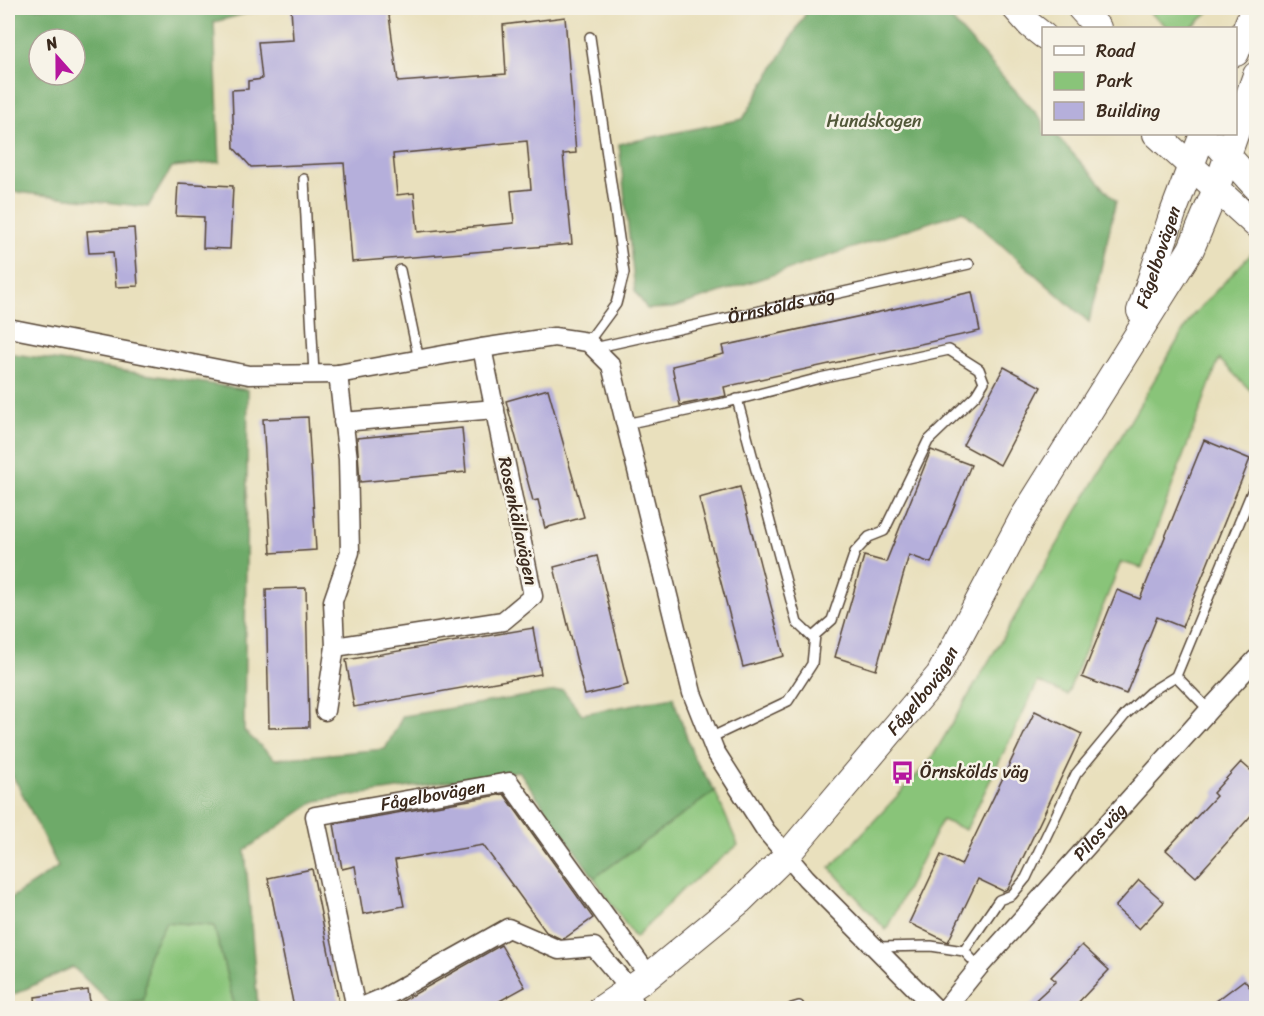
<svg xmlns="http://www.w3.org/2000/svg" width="1264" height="1016" viewBox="0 0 1264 1016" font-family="Sriracha,sans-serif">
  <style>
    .green { fill: #89c479; stroke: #62774c; stroke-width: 1.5 }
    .forest { fill: #6eaa69; stroke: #546a44; stroke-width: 1.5; fill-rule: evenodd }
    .building { fill: #b5afdb; fill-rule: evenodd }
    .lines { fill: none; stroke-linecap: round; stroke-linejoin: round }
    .lane-casing { stroke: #554536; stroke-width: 12 }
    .street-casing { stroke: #554536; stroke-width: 21 }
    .secondary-casing { stroke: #554536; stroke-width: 28 }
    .lane { stroke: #fff; stroke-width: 9 }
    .street { stroke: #fff; stroke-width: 18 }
    .secondary { stroke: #fff; stroke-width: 26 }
    .labels { text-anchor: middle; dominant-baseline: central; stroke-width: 5; stroke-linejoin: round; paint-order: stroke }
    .park-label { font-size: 18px; fill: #525839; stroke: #f7f3e8 }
    .street-label { font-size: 18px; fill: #3b2a1e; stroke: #f7f3e8 }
    .poi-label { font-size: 18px; fill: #3b2a1e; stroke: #f7f3e8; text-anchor: start }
  </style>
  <rect width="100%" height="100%" fill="#f7f3e8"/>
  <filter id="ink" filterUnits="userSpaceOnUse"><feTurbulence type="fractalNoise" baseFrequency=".0167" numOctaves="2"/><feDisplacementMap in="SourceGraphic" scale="12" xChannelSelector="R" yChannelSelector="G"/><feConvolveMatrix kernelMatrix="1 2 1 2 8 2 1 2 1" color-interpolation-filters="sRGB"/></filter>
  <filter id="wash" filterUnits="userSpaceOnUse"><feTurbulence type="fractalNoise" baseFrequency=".008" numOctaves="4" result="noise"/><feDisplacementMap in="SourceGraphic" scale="24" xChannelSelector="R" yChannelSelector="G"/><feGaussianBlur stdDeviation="1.35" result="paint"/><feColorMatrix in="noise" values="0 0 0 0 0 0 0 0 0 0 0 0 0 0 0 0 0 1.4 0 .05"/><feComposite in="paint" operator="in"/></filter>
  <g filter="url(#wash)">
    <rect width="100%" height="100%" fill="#e9e0bd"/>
    <!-- green -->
    <g class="green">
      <path d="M 1144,8 L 1211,8 L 1207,14 L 1190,28 L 1169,28 Z"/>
      <path d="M 1253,252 L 1256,255 L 1256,396 L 1219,359 L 1142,568 L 1121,562 L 1067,695 L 1038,682 L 966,830 L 942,820 L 886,930 L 830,868 L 930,761 L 1192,316 Z"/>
      <path d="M 715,791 L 738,845 L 682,890 L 635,938 L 594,878 Z"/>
      <path d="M 166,922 L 214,926 L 235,1008 L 113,1008 L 111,1004 L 144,1000 L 148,956 Z"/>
    </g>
    <!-- forest -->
    <g class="forest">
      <path d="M 8,8 L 267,8 L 214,22 L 220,162 L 172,167 L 148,207 L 8,191 ZM 39,39 L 75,39 L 75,75 L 39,75 Z"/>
      <path d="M 809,8 L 941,8 L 1043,121 L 1044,134 L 1055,134 L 1116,201 L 1089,322 L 963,211 L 673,308 L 647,309 L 635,291 L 619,144 L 743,119 Z"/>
      <path d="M 8,353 L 248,390 L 244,731 L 275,759 L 385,749 L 403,716 L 563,690 L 582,714 L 673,697 L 694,758 L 715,791 L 594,878 L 519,771 L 316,801 L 245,850 L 258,1008 L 235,1008 L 214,926 L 166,922 L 148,956 L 144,1000 L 111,1004 L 73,967 L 8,997 L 8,900 L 58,867 L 18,785 L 8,770 Z"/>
    </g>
    <g id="blocks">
      <!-- building -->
      <g class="building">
        <path d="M 291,8 L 388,8 L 398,82 L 506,74 L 503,25 L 565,17 L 576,153 L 563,154 L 572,244 L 352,262 L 344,163 L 251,167 L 234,148 L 232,90 L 248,89 L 248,81 L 262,79 L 258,42 L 293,40 ZM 527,141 L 531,189 L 511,191 L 514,223 L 418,232 L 414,193 L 397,195 L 393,154 Z"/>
        <path d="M 178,183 L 233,186 L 230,249 L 203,248 L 204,217 L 176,216 Z"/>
        <path d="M 134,228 L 138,286 L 116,287 L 113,252 L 89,253 L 87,231 Z"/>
        <path d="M 972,292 L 980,331 L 724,387 L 726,396 L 680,405 L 672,366 L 724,354 L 722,346 Z"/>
        <path d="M 1004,367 L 1041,387 L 1000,465 L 963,445 Z"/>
        <path d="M 548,389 L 584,517 L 545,528 L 538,500 L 533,501 L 506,401 Z"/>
        <path d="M 308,417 L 316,550 L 271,553 L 263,419 Z"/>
        <path d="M 462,428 L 466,472 L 360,482 L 357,438 Z"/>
        <path d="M 1204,440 L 1250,459 L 1182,627 L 1157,617 L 1126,694 L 1082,677 L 1117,590 L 1140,599 Z"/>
        <path d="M 931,450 L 971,465 L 931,563 L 909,555 L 876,670 L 835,657 L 864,556 L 886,562 Z"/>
        <path d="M 740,487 L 784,656 L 743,667 L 699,498 Z"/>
        <path d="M 597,556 L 628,685 L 585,695 L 554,567 Z"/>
        <path d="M 306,588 L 309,727 L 269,728 L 266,589 Z"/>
        <path d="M 533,628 L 541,674 L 354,707 L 346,660 Z"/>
        <path d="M 1035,711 L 1082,734 L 1008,889 L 1003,891 L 978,879 L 948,942 L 909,923 L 941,855 L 961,865 Z"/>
        <path d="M 1241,762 L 1257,776 L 1257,809 L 1196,877 L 1166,850 L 1216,796 L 1213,793 Z"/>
        <path d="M 504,794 L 593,918 L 565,938 L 561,939 L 546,932 L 483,845 L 395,860 L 404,906 L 363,914 L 355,866 L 342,869 L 334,824 Z"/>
        <path d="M 312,869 L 340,1008 L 294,1008 L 268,878 Z"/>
        <path d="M 1139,880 L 1164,902 L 1139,929 L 1115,907 Z"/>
        <path d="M 501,945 L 525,987 L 487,1008 L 390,1008 Z"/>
        <path d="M 1082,945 L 1109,970 L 1073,1008 L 1027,1008 L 1056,981 L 1051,977 Z"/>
        <path d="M 1244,980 L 1257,996 L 1257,1008 L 1207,1008 Z"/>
        <path d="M 88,990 L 91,1008 L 36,1008 L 35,997 Z"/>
      </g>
    </g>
  </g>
  <g filter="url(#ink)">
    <use href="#blocks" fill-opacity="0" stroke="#554536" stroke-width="1.5"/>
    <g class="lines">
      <defs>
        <g id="lane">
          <path d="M 304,179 L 314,374"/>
          <path d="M 400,270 L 419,360"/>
          <path d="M 588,342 L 616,304 L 624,273 L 590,37"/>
          <path id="s1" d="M 594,348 L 969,264"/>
          <path d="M 737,399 L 797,623 L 814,639"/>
          <path d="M 625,424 L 724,403 L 820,378 L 949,350 L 979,369 L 984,382 L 976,395 L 928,441 L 884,531 L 869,537 L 855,552 L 832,620 L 815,635 L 812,664 L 788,701 L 710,738"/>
          <path d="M 1209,710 L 1176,676 L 1256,482"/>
          <path d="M 876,947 L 931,946 L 964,951"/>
          <path d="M 979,967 L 964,951 L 999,900 L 1012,895 L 1026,878 L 1076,774 L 1125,715 L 1150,692 L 1176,676"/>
          <path d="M 632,991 L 643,1008"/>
          <path d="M 792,1008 L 799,1006"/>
        </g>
        <g id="street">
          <path d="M 8,328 L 249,375 L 338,374 L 482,348 L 554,337 L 588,342 L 611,365 L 692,693 L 715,751 L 766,831 L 806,878 L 935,1008"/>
          <path d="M 343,422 L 495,409"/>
          <path d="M 335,647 L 503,621 L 533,596 L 482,348"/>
          <path d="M 325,711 L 335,647 L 333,601 L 350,552 L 348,459 L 338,374"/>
          <path id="s2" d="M 356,1008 L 315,816 L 509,782 L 649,976"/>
          <path d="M 359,1008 L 385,997 L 508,928 L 559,950 L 594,947 L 630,989"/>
          <path id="s3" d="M 946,1008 L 979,967 L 1209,710 L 1256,659"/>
        </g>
        <g id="secondary">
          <path d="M 1015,8 L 1030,25 L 1044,36"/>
          <path d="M 1080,8 L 1098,28"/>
          <path d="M 1236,53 L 1254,8"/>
          <path d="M 1156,134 L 1256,225"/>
          <path d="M 1218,145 L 1256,187"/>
          <path id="s4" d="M 1140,311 L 1173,213 L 1203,134"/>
          <path id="s5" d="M 602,1008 L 649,976 L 740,901 L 787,855 L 939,675 L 1022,519 L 1191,249 L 1216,189 L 1256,75"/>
        </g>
      </defs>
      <!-- lane casing -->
      <use href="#lane" class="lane-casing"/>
      <!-- street casing -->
      <use href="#street" class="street-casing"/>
      <!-- secondary casing -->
      <use href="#secondary" class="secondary-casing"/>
      <!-- lane -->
      <use href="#lane" class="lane"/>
      <!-- street -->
      <use href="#street" class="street"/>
      <!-- secondary -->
      <use href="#secondary" class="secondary"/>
    </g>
  </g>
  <!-- icons -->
  <defs>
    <symbol id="bus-bare" viewBox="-9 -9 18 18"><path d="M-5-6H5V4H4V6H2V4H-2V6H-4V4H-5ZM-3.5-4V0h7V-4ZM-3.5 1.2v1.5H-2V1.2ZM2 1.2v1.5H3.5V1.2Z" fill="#b5179e" stroke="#f7f3e8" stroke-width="2.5" paint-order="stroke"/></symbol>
  </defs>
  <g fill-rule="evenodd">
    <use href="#bus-bare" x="886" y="756" width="33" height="33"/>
  </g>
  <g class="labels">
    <!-- park labels -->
    <g class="park-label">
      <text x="874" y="121">Hundskogen</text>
    </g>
    <!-- street labels -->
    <g class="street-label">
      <text stroke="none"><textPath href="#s4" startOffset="57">Fågelbovägen</textPath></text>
      <text stroke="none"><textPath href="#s1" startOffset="192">Örnskölds väg</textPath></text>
      <text transform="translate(518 521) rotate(78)">Rosenkällavägen</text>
      <text stroke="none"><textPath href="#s5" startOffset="454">Fågelbovägen</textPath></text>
      <text stroke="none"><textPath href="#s2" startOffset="316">Fågelbovägen</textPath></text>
      <text stroke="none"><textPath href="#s3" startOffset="234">Pilos väg</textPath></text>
    </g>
    <!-- poi labels -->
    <g class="poi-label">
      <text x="920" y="772">Örnskölds väg</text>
    </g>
  </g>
  <!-- margin -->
  <rect width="1264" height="1016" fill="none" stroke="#f7f3e8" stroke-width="30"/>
  <!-- legend -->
  <rect x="1042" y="27" width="195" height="108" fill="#f7f3e8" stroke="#aca397" stroke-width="1.5"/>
  <rect x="1054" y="46" width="30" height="9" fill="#ffffff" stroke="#aca397" stroke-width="1.5"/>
  <text x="1096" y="57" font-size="18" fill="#3b2a1e">Road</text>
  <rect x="1054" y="72" width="30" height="18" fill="#89c479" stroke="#aca397" stroke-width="1.5"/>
  <text x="1096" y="87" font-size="18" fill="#3b2a1e">Park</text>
  <rect x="1054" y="102" width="30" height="18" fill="#b5afdb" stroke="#aca397" stroke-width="1.5"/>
  <text x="1096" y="117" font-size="18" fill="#3b2a1e">Building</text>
  <!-- north arrow -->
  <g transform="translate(57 57) rotate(339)"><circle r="28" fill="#f7f3e8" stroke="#aca397" stroke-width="1.5"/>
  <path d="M0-4.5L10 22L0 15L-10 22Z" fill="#b5179e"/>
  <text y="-9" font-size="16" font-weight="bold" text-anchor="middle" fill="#3b2a1e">N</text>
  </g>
</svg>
